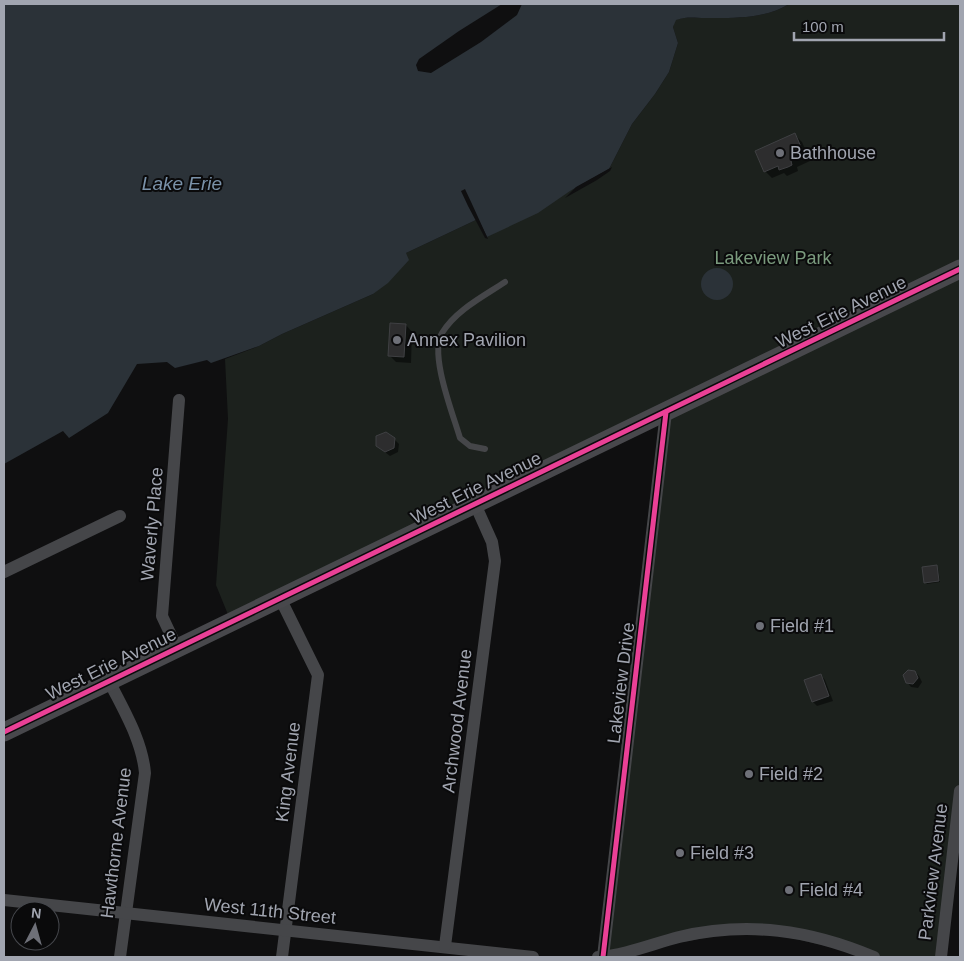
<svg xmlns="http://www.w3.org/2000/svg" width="964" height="961" viewBox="0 0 964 961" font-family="Helvetica,sans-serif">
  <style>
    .green { fill: #1c211d }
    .water { fill: #2b3238 }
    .pier { fill: #0f0f10 }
    .shadow { fill: #0007 }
    .building { fill: #2d2d2e; stroke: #3f4043 }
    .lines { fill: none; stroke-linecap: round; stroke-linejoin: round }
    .service { stroke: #454649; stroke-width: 6 }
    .minor { stroke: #454649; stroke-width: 12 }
    .primary { stroke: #48484c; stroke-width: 19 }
    .cycleway-casing { stroke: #0a0a0b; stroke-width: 8 }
    .cycleway { stroke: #ea4096; stroke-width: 5 }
    .poi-dot { fill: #6e7078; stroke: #0a0a0b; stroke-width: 2 }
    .labels { text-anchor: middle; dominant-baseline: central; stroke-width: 4; stroke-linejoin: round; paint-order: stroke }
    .poi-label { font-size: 18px; fill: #a1a5b0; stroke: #0a0a0b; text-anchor: start }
    .park-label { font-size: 18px; fill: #7a9a7d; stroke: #0a0a0b }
    .street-label { font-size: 18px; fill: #a1a5b0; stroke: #0a0a0b }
    .water-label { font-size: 19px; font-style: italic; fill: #7a92a9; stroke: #0a0a0b }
  </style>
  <rect width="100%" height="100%" fill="#0f0f10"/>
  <!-- green -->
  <path class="green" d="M 789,4 L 960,4 L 960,791 L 941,957 L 874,957 L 752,929 L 603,957 L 666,412 L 231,622 L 216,585 L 228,419 L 225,359 L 259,346 L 282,334 L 373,294 L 406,253 L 478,219 L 487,237 L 609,169 L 632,124 L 655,94 L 669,72 L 678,43 L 673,27 L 675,20 C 689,16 693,18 706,18 C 733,18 765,19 789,4 Z"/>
  <!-- water -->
  <g class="water">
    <path d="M 4,4 L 789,4 C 765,19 733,18 706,18 C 693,18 689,16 676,20 L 673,27 L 678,43 L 669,72 L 655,94 L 632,124 L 609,169 L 570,191 L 538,213 L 487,237 L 478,219 L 406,253 L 409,260 L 388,283 L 373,294 L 282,334 L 259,346 L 211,363 L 207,360 L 175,368 L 167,362 L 137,364 L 108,413 L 69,438 L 63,431 L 4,464 Z"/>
    <circle cx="717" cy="284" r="16"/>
  </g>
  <!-- pier -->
  <g class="pier">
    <path d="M 502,4 L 522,4 L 517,15 L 481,42 L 431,73 L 418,71 L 416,65 L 419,59 L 459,31 Z"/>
    <path d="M 612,167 L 610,171 L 597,180 L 565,198 L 576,187 Z"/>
    <path d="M 465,189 L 472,204 L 488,239 L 485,238 L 468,206 L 461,191 Z"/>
  </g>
  <!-- shadow -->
  <g class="shadow">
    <path d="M 795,135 L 802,142 L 810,161 L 797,167 L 798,171 L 787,176 L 784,173 L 772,178 L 765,171 Z"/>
    <path d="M 406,325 L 412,332 L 411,363 L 396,362 L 389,355 Z"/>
    <path d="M 394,439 L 399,444 L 398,452 L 390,456 L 377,446 Z"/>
    <path d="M 936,566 L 938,568 L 940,582 L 927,584 L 925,582 Z"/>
    <path d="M 915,672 L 919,676 L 922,682 L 918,688 L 911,687 L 907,682 Z"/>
    <path d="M 821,675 L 825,680 L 833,701 L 817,706 L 813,702 L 806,681 Z"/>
  </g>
  <!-- building -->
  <g class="building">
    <path d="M 795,133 L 804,154 L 791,161 L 792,165 L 788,167 L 779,170 L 778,166 L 764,172 L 755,151 Z"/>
    <path d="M 390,323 L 406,324 L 404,357 L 388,356 Z"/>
    <path d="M 386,432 L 395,438 L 394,448 L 385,452 L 376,446 L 376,436 Z"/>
    <path d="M 937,565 L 939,581 L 924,583 L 922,567 Z"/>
    <path d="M 908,670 L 915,671 L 918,678 L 913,684 L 906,683 L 903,675 Z"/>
    <path d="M 821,674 L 829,696 L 812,702 L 804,680 Z"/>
  </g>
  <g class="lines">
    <!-- service -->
    <path class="service" d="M 485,449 L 470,446 L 460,438 C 453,414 429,354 442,333 C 456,310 484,296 505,282"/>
    <!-- minor -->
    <g class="minor">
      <path d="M 4,572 L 120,516"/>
      <path d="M 280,598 L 318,675 L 282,957"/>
      <path d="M 177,648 L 162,616 L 179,400"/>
      <path d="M 109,681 C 124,711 142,740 145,773 L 120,957"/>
      <path d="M 4,900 L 533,957"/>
      <path d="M 445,946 L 495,561 L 492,542 L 475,504"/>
      <path d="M 598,957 C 626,955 652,944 679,937 C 748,921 810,930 874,957"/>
      <path d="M 603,957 L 666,412"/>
      <path d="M 941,957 L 960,791"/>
    </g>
    <!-- primary -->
    <path class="primary" d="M 4,732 L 960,269"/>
    <defs>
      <g id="cycleway">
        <path d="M 4,732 L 960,269"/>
        <path d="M 603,957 L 666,412"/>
      </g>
    </defs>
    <!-- cycleway casing -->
    <use href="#cycleway" class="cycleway-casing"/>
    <!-- cycleway -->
    <use href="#cycleway" class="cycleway"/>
  </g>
  <!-- markers -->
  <g class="poi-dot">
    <circle cx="780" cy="153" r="5"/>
    <circle cx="397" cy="340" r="5"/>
    <circle cx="760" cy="626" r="5"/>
    <circle cx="749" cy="774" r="5"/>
    <circle cx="680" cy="853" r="5"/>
    <circle cx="789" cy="890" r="5"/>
  </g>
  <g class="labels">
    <!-- poi labels -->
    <g class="poi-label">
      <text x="790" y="153">Bathhouse</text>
      <text x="407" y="340">Annex Pavilion</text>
      <text x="770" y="626">Field #1</text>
      <text x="759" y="774">Field #2</text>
      <text x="690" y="853">Field #3</text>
      <text x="799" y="890">Field #4</text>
    </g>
    <!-- park labels -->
    <g class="park-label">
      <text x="773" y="258">Lakeview Park</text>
    </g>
    <!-- street labels -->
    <g class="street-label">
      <text transform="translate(841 312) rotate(-26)">West Erie Avenue</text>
      <text transform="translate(476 488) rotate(-26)">West Erie Avenue</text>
      <text transform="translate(152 524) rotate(-85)">Waverly Place</text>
      <text transform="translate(111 664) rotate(-26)">West Erie Avenue</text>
      <text transform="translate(621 683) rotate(-83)">Lakeview Drive</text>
      <text transform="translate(457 721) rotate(-83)">Archwood Avenue</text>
      <text transform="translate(288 772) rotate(-83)">King Avenue</text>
      <text transform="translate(116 843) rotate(-83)">Hawthorne Avenue</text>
      <text transform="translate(933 872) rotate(-83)">Parkview Avenue</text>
      <text transform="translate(270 911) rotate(6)">West 11th Street</text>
    </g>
    <!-- water labels -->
    <g class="water-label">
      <text x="182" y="183">Lake Erie</text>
    </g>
  </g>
  <!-- border -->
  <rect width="964" height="961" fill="none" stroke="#a1a5b0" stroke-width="10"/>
  <!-- north arrow -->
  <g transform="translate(35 926) rotate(6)"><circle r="24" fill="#0a0a0b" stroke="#46484d"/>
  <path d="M0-4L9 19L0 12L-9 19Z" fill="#6e7078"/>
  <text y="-8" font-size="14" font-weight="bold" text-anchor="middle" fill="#a1a5b0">N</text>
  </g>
  <!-- scale -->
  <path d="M794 32v8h150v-8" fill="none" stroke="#a1a5b0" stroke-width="2.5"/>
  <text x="802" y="32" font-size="15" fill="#a1a5b0" stroke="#0a0a0b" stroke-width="4" paint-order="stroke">100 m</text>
</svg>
